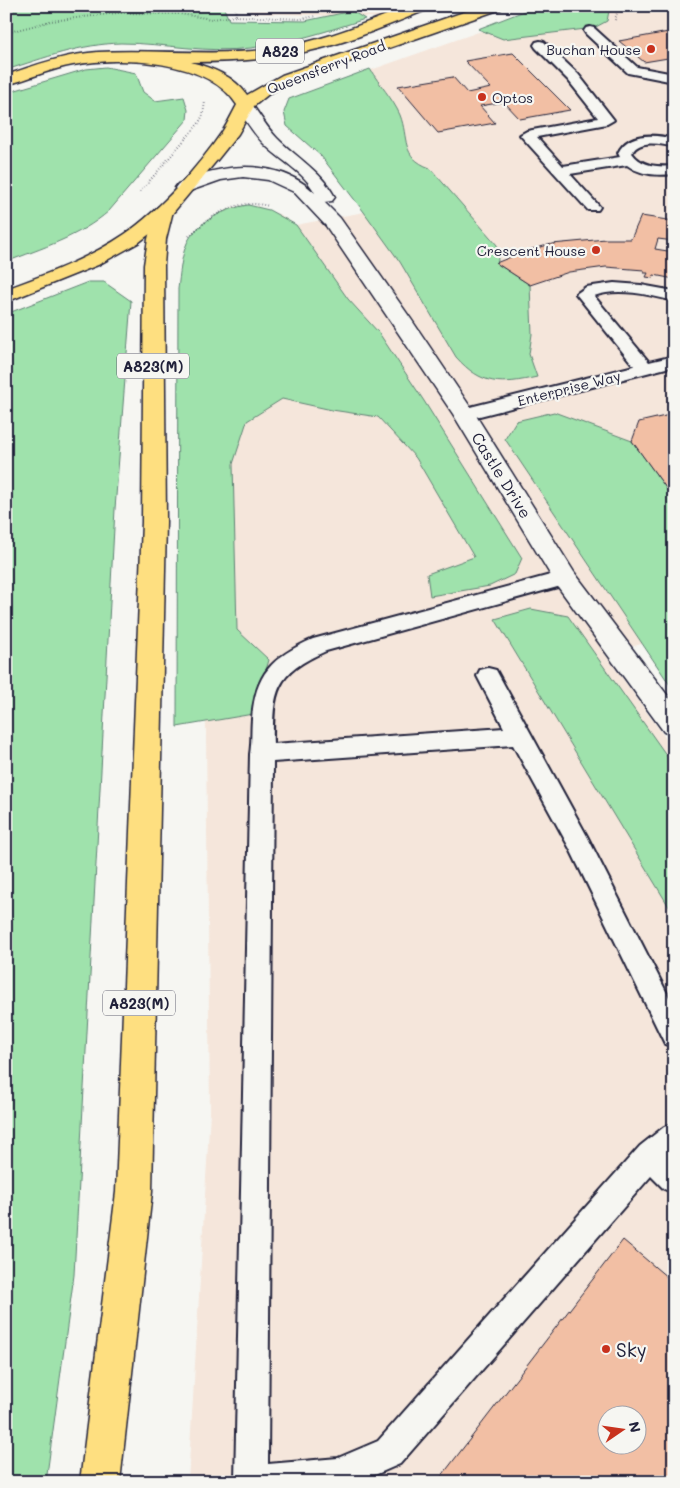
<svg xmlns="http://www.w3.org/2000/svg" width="680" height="1488" viewBox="0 0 680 1488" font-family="Mali,sans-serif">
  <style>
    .built { fill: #f5e6db; fill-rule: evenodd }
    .green { fill: #9fe2ac; stroke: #608274 }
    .building { fill: #f2bfa4; stroke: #22223b; fill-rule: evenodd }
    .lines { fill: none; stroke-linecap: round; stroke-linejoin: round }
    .lane-casing { stroke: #22223b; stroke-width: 4 }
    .secondary-casing { stroke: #22223b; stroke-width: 3 }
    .primary-casing { stroke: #22223b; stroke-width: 3 }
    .highway-casing { stroke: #22223b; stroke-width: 3 }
    .path { stroke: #22223b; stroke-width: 2; stroke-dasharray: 0.5 2.5; stroke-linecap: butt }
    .lane { fill: #f6f6f2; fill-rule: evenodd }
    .secondary { fill: #f6f6f2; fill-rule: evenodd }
    .primary { fill: #fedf80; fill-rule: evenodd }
    .highway { fill: #fedf80; fill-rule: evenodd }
    .poi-dot { fill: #c8321e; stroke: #f6f6f2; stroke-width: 2 }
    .labels { text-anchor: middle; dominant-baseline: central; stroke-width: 4.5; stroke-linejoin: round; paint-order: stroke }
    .far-poi-label { font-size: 14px; fill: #22223b; stroke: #f6f6f2; text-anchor: end }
    .far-street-label { font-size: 14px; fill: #22223b; stroke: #f6f6f2 }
    .shield { fill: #f6f6f2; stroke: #626272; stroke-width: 1 }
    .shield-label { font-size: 15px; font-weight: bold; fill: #22223b }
    .street-label { font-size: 16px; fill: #22223b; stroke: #f6f6f2 }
    .near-poi-label { font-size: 19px; fill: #22223b; stroke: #f6f6f2; text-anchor: start }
  </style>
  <rect width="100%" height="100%" fill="#f6f6f2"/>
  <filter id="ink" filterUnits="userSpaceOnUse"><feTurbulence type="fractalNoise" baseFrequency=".02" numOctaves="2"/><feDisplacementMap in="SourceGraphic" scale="10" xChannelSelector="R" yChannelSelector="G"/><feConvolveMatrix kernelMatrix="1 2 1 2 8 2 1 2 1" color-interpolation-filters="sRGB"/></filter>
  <g filter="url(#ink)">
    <!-- built -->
    <g class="built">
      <path d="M 247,6 L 424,6 L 390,18 L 251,13 Z"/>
      <path d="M 552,6 L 674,6 L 674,635 L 605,654 L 674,750 L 674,1482 L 188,1482 L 210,1111 L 201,267 L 202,236 L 219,214 L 233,207 L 257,206 L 281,215 L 296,225 L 364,212 L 321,156 L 287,126 L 284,112 L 289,99 ZM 608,1416 L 638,1416 L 638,1446 L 608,1446 Z"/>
    </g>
    <!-- green -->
    <g class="green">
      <path d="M 6,6 L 223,6 L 229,20 L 305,21 L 352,11 L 365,19 C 328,31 290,43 251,48 C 208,54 164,43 121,43 C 81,44 44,58 6,70 Z"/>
      <path d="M 537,6 L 610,6 L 607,21 L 594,28 L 503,39 L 478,29 Z"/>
      <path d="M 106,67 L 136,73 L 143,92 L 155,101 L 184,97 L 188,110 L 187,120 L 109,211 C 79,237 42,248 6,262 L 6,93 L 86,69 Z"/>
      <path d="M 370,69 C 379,84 393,99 400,115 C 409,138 400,157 430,168 L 497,245 L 498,261 L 496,263 L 530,285 L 532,334 L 529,354 L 537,377 C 501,385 482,386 456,357 L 400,262 L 364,212 L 321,156 L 287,126 L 284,112 L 289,99 Z"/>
      <path d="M 248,205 L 269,210 L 296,225 L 348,299 L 379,333 L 424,401 L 522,558 L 515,574 L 490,586 L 430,596 L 427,574 L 474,557 L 416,458 L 378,417 L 332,410 L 282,399 L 247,421 L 233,464 L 237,630 L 269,660 L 253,714 L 177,727 L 178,289 C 180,274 181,257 187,243 C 197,221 227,208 248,205 Z"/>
      <path d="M 88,282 L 104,282 L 131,301 L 115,509 L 74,1275 L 46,1482 L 6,1482 L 6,314 Z"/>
      <path d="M 554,412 L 632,441 L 674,499 L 674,691 L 505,439 L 516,421 Z"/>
      <path d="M 531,609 L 568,616 L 674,766 L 674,915 L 495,619 Z"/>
    </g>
    <!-- building -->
    <g class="building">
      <path d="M 674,31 L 674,57 L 644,62 L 619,41 Z"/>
      <path d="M 513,53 L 570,110 L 520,119 L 504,102 L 480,106 L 495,123 L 438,133 L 398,86 L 453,77 L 467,93 L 491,88 L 465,61 Z"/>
      <path d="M 641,216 L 674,221 L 674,241 L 658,239 L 655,249 L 674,252 L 674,279 L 654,275 L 653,278 L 646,277 L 648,273 L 644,273 L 644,270 L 606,267 L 569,272 L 530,285 L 496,263 L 528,250 L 552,244 L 606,239 L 631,239 Z"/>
      <path d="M 674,414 L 674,499 L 632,441 L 639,422 Z"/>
      <path d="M 623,1240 L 674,1283 L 674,1482 L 437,1482 ZM 608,1416 L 638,1416 L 638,1446 L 608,1446 Z"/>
    </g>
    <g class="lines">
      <defs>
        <g id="lane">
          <path d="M 590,27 L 594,28 L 637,67 L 674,74 L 674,82 L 628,73 L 586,34 L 584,31 L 586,28 Z"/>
          <path d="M 540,41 L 544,42 L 578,74 L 614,120 L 607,124 L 537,137 L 563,166 L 620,157 L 618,153 C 628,132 654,134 674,139 L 674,147 C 661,144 639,139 632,153 C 642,167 658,167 674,166 L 674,174 C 658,176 640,175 627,165 L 570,174 L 600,207 L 598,210 L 588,210 L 520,135 L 527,131 L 598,118 L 568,80 L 536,48 L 534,45 L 536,42 Z"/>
          <path d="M 614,283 L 641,285 L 674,291 L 674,301 C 650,295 618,287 594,296 L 649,362 L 674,356 L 674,366 L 464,420 L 458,418 L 455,414 L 458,410 L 634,366 L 576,294 L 586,287 Z"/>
          <path d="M 565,571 L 572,573 L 575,578 L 572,583 L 326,651 C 274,674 273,691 273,744 L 504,728 L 477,676 L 480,670 L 488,668 L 496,670 L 587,836 L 674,1007 L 674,1047 L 665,1044 L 570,849 L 513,745 L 273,762 L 268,1464 L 338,1458 L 378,1441 L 640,1146 L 664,1127 L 674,1123 L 674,1155 L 671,1157 L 674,1159 L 674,1193 L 664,1189 L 651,1176 L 400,1464 L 359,1482 L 235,1482 L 250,754 C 252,743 251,731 252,719 C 255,674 272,657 313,639 Z"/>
        </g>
        <path id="secondary" d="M 245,102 L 251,103 C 260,115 267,128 277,138 C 297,158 321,171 335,197 L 332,201 L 324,202 L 340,218 L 411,319 L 475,414 L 574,572 L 674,704 L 674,735 L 664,732 L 556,584 L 453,414 L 326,226 L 294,192 L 268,180 L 243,177 L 221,180 L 184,193 L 178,192 L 175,188 L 178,184 C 191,179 204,172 218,170 C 251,163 290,168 315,193 C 305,173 283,162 267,147 C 255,136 246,121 237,107 L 239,103 Z"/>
        <path id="primary" d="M 410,6 L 431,6 L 429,9 C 390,24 351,42 309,51 C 270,60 230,62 191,62 C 212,68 234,76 247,95 L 282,75 L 481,6 L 503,6 L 501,9 L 294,81 L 270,93 L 254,106 L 238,134 L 218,159 L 172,214 L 156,229 L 138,243 L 98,265 L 6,302 L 6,289 C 47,274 88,259 125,234 C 159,211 199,166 222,132 C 228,123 232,114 237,105 C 208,59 121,56 73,65 C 50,69 29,79 6,85 L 6,75 C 36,65 66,54 98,52 C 154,49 209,56 265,50 C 316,44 362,24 410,6 Z"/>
        <path id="highway" d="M 164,206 L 170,207 L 173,211 L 166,239 L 164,265 L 166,522 L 152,1192 L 120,1482 L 80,1482 L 116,1192 L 142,522 L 144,265 L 148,239 L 155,211 L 158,207 Z"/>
      </defs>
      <!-- lane casing -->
      <use href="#lane" class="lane-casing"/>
      <!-- secondary casing -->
      <use href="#secondary" class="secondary-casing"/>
      <!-- primary casing -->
      <use href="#primary" class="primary-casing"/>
      <!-- highway casing -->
      <use href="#highway" class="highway-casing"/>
      <!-- path -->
      <g class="path">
        <path d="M 236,16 L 301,19 L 316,16"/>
        <path d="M 615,20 L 619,6"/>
        <path d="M 6,33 L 51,21 L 117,13 L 180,14 L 212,19 L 236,16 L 235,6"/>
        <path d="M 140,192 L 199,123 L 203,115 L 205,102"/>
        <path d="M 189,236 C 212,215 236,198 269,206"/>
      </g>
      <!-- lane -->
      <use href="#lane" class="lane"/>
      <!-- secondary -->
      <use href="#secondary" class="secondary"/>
      <!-- primary -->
      <use href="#primary" class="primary"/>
      <!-- highway -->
      <use href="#highway" class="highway"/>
    </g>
  </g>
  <!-- markers -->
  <g class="poi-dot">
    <circle cx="651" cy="49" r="5"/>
    <circle cx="482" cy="97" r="5"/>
    <circle cx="596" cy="250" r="5"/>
    <circle cx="606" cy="1349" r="5"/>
  </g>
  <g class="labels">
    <!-- far-poi labels -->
    <g class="far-poi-label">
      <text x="641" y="49">Buchan House</text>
      <text x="492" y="97" text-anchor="start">Optos</text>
      <text x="586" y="250">Crescent House</text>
    </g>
    <!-- far-street labels -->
    <g class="far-street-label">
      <text transform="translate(326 67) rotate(-21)">Queensferry Road</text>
      <text transform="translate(569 388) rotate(-14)">Enterprise Way</text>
    </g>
    <!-- shield labels -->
    <g class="shield">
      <rect x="256" y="38.5" width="48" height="25" rx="4"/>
      <rect x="117" y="353.5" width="72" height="25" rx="4"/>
      <rect x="103" y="990.5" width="72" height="25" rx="4"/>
    </g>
    <g class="shield-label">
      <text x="280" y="51">A823</text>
      <text x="153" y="366">A823(M)</text>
      <text x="139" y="1003">A823(M)</text>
    </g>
    <!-- street labels -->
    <g class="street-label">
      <text transform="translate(502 475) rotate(58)">Castle Drive</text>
    </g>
    <!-- near-poi labels -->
    <g class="near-poi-label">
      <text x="616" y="1349">Sky</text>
    </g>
  </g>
  <!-- margin -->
  <rect width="680" height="1488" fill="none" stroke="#f6f6f2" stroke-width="25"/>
  <rect x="12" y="12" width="655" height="1463" fill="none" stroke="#22223b" stroke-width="2" filter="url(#ink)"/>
  <!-- north arrow -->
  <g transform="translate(622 1430) rotate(77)"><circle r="24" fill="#f6f6f2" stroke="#a1a1a9"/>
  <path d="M0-4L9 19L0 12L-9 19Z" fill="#c8321e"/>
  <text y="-8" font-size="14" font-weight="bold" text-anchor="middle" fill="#22223b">N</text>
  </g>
</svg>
